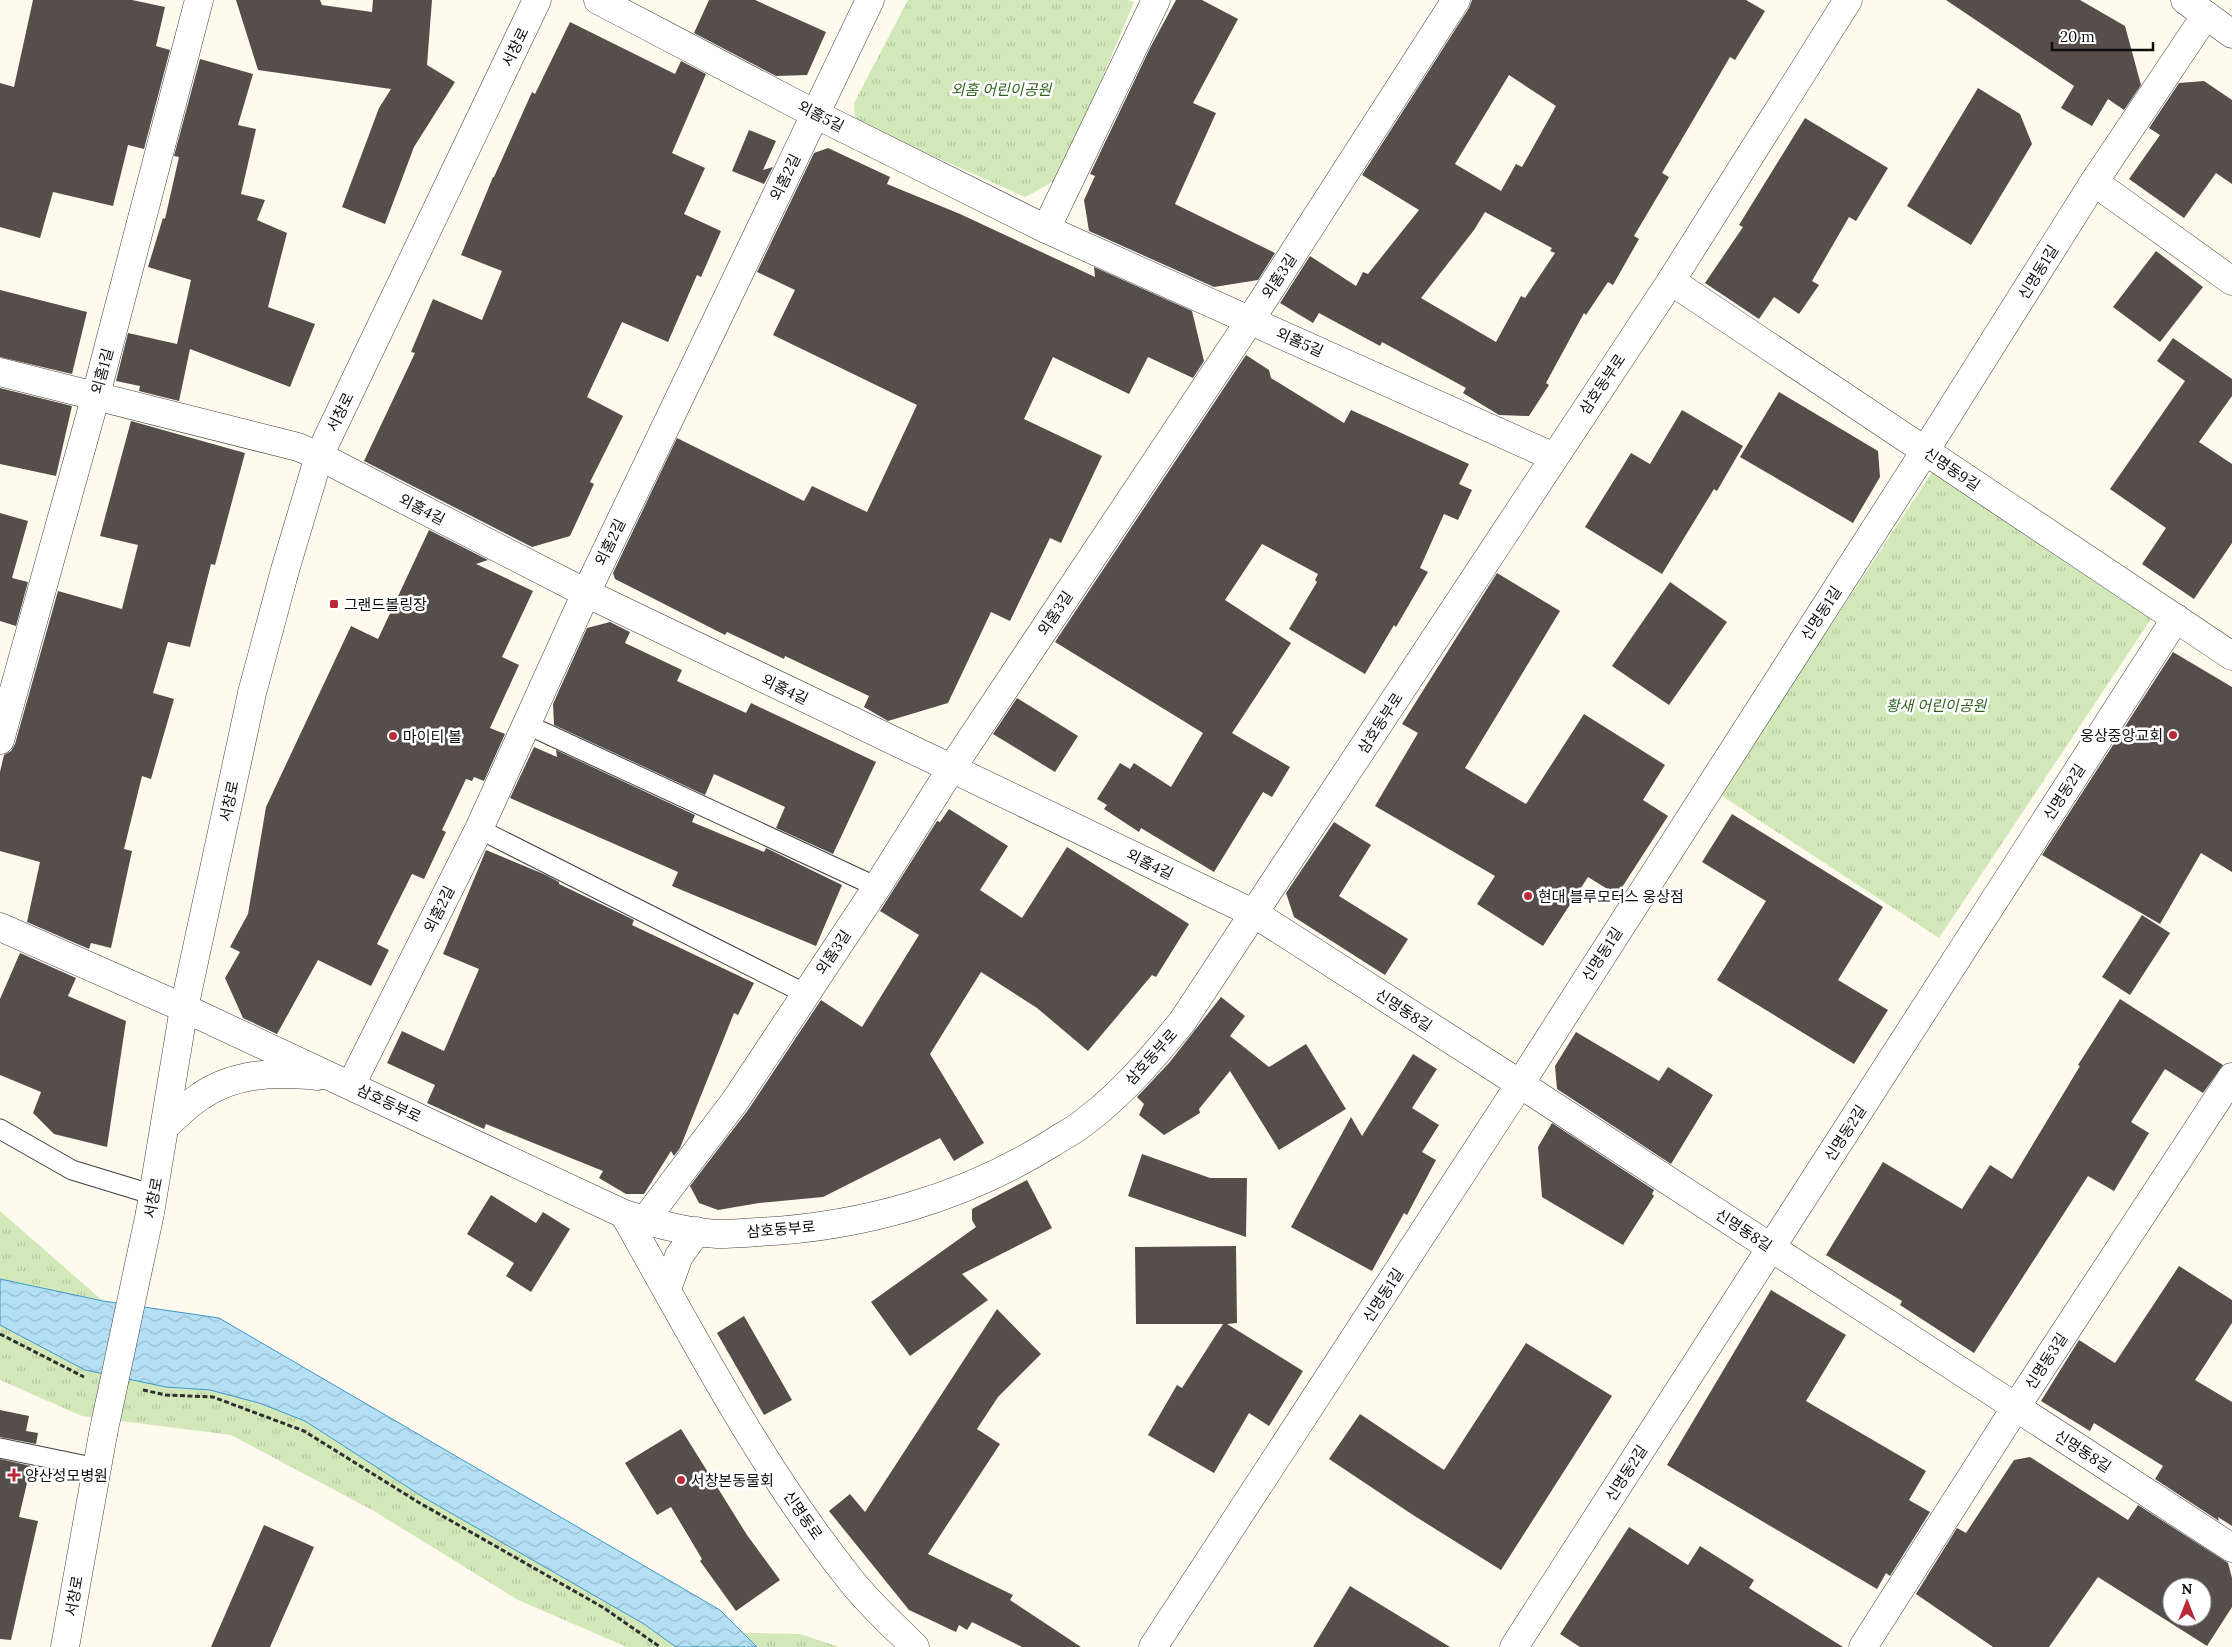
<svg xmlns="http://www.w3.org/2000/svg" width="2232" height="1647" viewBox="0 0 2232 1647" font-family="Lora,'Noto Sans KR',serif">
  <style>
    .grass { fill: url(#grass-tufts) }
    .water { fill: url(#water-waves); stroke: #3d98c9 }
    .building { fill: #554e4a; fill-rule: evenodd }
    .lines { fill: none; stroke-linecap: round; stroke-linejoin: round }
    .service-casing { stroke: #404040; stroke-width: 21 }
    .minor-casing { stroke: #404040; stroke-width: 29 }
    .tertiary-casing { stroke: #404040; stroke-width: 29 }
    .path { stroke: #2f2f2f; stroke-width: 3; stroke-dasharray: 5 2.5; stroke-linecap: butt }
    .service { stroke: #fff; stroke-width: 19 }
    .minor { stroke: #fff; stroke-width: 28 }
    .tertiary { stroke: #fff; stroke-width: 28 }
    .tertiary-bridge-casing { stroke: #404040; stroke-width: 29; stroke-linecap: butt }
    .tertiary-bridge { stroke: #fff; stroke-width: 28 }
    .poi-dot { fill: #b92938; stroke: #fff; stroke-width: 2 }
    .labels { text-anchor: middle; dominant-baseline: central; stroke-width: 5; stroke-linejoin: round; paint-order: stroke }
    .street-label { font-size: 15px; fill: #0d0d0d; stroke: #fff }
    .park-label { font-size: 15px; font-style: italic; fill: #31631f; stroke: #fff }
    .poi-label { font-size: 15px; fill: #0d0d0d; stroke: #fff; text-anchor: start }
  </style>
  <defs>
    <pattern id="grass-tufts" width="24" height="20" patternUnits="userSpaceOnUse" patternTransform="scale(1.25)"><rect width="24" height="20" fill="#d3e8b9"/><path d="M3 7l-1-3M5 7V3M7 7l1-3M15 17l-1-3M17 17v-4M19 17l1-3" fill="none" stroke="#b4c69e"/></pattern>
    <pattern id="water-waves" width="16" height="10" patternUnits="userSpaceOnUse" patternTransform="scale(1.25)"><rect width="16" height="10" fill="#b4dff4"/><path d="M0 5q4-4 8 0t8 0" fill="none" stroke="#9abed0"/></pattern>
  </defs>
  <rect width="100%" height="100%" fill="#fefaee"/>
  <!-- grass -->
  <g class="grass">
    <path d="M 908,0 L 1128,0 L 1134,2 L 1060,178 L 1025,197 L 855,121 L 854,103 Z"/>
    <path d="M 1933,471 L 2153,616 L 1939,938 L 1719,794 Z"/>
    <path d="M 0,1211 L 103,1301 L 0,1279 Z"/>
    <path d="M 0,1325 L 85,1370 L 166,1387 L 210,1390 L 259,1403 L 305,1421 L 423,1497 L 644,1624 L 676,1647 L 627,1647 L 518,1600 L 374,1511 L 231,1435 L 82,1416 L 0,1380 Z"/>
    <path d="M 743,1633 L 800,1634 L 839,1647 L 757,1647 Z"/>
  </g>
  <!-- water -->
  <path class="water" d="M 0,1279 L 103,1301 L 219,1318 L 720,1610 L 757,1647 L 676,1647 L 644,1624 L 423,1497 L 305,1421 L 259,1403 L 210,1390 L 166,1387 L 85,1370 L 0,1325 Z"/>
  <!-- building -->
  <g class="building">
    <path d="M 33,0 L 132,0 L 165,7 L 156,46 L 170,50 L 144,149 L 128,145 L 113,206 L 53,192 L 40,238 L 0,227 L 0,83 L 14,87 Z"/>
    <path d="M 236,0 L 320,0 L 322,5 L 372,12 L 373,0 L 432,0 L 427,65 L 455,82 L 414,147 L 385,224 L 342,207 L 379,108 L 391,89 L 258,70 Z"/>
    <path d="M 709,0 L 755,0 L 826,32 L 807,75 L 776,76 L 694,33 Z"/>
    <path d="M 1176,0 L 1202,0 L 1238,19 L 1193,103 L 1216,113 L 1175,204 L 1275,253 L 1258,280 L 1214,287 L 1089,231 L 1084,200 L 1095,176 L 1090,174 L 1151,46 Z"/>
    <path d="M 1472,0 L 1746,0 L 1765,11 L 1735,60 L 1730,57 L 1662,173 L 1669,177 L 1634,236 L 1639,239 L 1613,285 L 1608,282 L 1586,315 L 1584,313 L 1546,383 L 1549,385 L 1529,416 L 1499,415 L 1463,393 L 1466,388 L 1382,342 L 1380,346 L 1319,313 L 1313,323 L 1280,303 L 1310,256 L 1356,286 L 1363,272 L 1368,274 L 1419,210 L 1362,175 L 1469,8 ZM 1509,75 L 1556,106 L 1522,167 L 1516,164 L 1501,191 L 1455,164 ZM 1485,212 L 1552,248 L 1550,251 L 1555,253 L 1525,298 L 1521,296 L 1496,342 L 1421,298 L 1474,230 Z"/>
    <path d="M 1946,0 L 2080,0 L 2125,26 L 2141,85 L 2124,110 L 2108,99 L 2092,126 L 2061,108 L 2074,86 Z"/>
    <path d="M 570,22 L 675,74 L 681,61 L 706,74 L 672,153 L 705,168 L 684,214 L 721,231 L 701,277 L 697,275 L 668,342 L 622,322 L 587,397 L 623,416 L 590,482 L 594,484 L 570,536 L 532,547 L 364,461 L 415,353 L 411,352 L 433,299 L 482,320 L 502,271 L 461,255 L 493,177 L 494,177 L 532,92 L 535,94 Z"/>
    <path d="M 200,59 L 253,74 L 238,125 L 256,129 L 241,194 L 265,200 L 257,220 L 287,233 L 268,307 L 315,324 L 290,387 L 190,349 L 179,401 L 139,391 L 140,386 L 116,381 L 128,333 L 177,344 L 191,280 L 148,267 L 163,218 L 165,219 L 179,157 L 174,156 Z"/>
    <path d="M 2204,81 L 2232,100 L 2232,184 L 2216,173 L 2184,218 L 2129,179 L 2160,135 L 2149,128 L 2179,83 Z"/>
    <path d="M 1978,88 L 2020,114 L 2032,144 L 1971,245 L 1907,206 Z"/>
    <path d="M 1805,118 L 1888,168 L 1856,221 L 1849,217 L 1812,281 L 1819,285 L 1799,314 L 1774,297 L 1759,319 L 1705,283 L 1743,227 L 1739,225 Z"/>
    <path d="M 749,130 L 776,141 L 763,170 L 773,167 L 764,184 L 732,171 Z"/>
    <path d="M 828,148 L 890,177 L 887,184 L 960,214 L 1095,277 L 1094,267 L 1192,311 L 1204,361 L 1193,378 L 1148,357 L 1129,394 L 1053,357 L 1024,419 L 1102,456 L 1061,543 L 1050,538 L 1010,621 L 991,612 L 948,703 L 888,721 L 864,707 L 869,696 L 785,656 L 784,659 L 727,632 L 725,635 L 615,579 L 613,573 L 677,438 L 804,501 L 812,486 L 867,512 L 917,405 L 773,335 L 795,290 L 757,272 L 814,153 Z"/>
    <path d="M 2156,251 L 2203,287 L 2160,342 L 2113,307 Z"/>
    <path d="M 0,290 L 87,312 L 72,374 L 0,357 Z"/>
    <path d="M 2173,338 L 2232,379 L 2232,396 L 2199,442 L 2232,464 L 2232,543 L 2194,599 L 2142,564 L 2166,528 L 2110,489 L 2185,381 L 2157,361 Z"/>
    <path d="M 1246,355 L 1269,370 L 1271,378 L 1344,423 L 1351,410 L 1469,464 L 1459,484 L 1472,490 L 1458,520 L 1444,514 L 1420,568 L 1428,572 L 1396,627 L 1394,625 L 1365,674 L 1289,629 L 1317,582 L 1315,580 L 1318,574 L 1262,544 L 1225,600 L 1291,643 L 1232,733 L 1290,767 L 1272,797 L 1263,792 L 1214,872 L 1141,828 L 1139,832 L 1104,809 L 1107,805 L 1097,799 L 1120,763 L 1130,769 L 1134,763 L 1171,787 L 1203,733 L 1055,642 Z"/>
    <path d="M 0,388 L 72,406 L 56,476 L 0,464 Z"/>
    <path d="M 1779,392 L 1878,451 L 1880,477 L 1853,523 L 1740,457 Z"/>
    <path d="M 1682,410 L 1743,446 L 1717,491 L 1714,489 L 1662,574 L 1585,527 L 1631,453 L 1650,464 Z"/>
    <path d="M 131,421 L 245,453 L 215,565 L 211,564 L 190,647 L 168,642 L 153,693 L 174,699 L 151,779 L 142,776 L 124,849 L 132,851 L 111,948 L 91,943 L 89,949 L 27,922 L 40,862 L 0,851 L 0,772 L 4,755 L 11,751 L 15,744 L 58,591 L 122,609 L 138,545 L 100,536 Z"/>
    <path d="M 0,513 L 28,521 L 12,578 L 28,582 L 16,626 L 0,621 Z"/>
    <path d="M 429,530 L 488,560 L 476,564 L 533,591 L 502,657 L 519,665 L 490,728 L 505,734 L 484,781 L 474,777 L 472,781 L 466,779 L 442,830 L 446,832 L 424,879 L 412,874 L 377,944 L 389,950 L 371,986 L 318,960 L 277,1034 L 243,1018 L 225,978 L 240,952 L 230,947 L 248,914 L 266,807 L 351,626 L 378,639 Z"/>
    <path d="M 1497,573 L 1560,611 L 1465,768 L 1526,804 L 1584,714 L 1665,765 L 1643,800 L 1668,816 L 1617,895 L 1588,877 L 1543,946 L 1477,904 L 1495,876 L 1375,806 L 1418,733 L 1402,724 Z"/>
    <path d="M 1670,582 L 1727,622 L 1669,705 L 1612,666 Z"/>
    <path d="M 610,622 L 630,632 L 625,643 L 682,670 L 677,681 L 746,713 L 751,703 L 876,762 L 833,854 L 776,828 L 785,807 L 714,774 L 705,795 L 554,725 L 553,704 L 587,628 Z"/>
    <path d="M 2173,652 L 2232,687 L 2232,872 L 2201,853 L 2160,924 L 2042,855 Z"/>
    <path d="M 1017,698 L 1078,736 L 1055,772 L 993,734 Z"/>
    <path d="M 534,747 L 557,757 L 556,750 L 695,815 L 692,822 L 764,852 L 766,848 L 842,885 L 816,946 L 672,886 L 678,872 L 510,798 Z"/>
    <path d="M 949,809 L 1008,846 L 980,890 L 1022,918 L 1067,847 L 1189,924 L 1156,977 L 1152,975 L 1088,1051 L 1037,1008 L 981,972 L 930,1054 L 984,1143 L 954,1161 L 940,1138 L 823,1197 L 759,1203 L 718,1210 L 699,1203 L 690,1186 L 748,1110 L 821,1000 L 862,1027 L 919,935 L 880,911 L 937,821 L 940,822 Z"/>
    <path d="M 1732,814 L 1883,907 L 1838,980 L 1888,1010 L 1854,1064 L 1717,980 L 1766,901 L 1702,862 Z"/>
    <path d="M 1334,822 L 1371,845 L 1339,896 L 1408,939 L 1385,975 L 1294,917 L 1286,893 Z"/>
    <path d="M 486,850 L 546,875 L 559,882 L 559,884 L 634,920 L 632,925 L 754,983 L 738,1015 L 734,1013 L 680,1148 L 674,1156 L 671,1151 L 644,1194 L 626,1194 L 599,1178 L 603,1171 L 486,1124 L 484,1129 L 427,1103 L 435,1085 L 387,1063 L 402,1031 L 444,1051 L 479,969 L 443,954 Z"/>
    <path d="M 2142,915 L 2170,933 L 2130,995 L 2102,977 Z"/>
    <path d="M 20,953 L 76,978 L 68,996 L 126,1021 L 107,1147 L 54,1134 L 33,1113 L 41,1092 L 0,1075 L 0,999 Z"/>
    <path d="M 1221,997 L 1245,1016 L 1230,1036 L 1269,1067 L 1306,1044 L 1346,1109 L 1279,1150 L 1230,1071 L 1199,1109 L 1200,1113 L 1164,1135 L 1139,1115 L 1144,1104 L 1137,1097 L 1169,1063 Z"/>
    <path d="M 2120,999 L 2223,1065 L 2203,1093 L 2165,1069 L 2131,1122 L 2149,1133 L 2114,1191 L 2088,1176 L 1974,1353 L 1900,1305 L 1902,1301 L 1826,1255 L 1883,1162 L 1962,1209 L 1990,1165 L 2012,1179 L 2080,1066 L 2078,1065 Z"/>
    <path d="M 1576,1032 L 1659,1081 L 1668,1067 L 1713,1095 L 1671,1164 L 1557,1089 L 1555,1066 Z"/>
    <path d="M 1413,1054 L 1437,1069 L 1412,1108 L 1439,1125 L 1422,1152 L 1436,1160 L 1407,1215 L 1404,1213 L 1372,1271 L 1291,1227 L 1351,1117 L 1362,1136 Z"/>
    <path d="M 1552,1123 L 1654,1190 L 1652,1194 L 1654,1196 L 1623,1245 L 1542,1197 L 1538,1147 Z"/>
    <path d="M 1142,1154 L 1210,1178 L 1247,1178 L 1246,1237 L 1128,1196 Z"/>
    <path d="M 1027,1180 L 1052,1228 L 962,1274 L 988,1300 L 910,1356 L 871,1302 L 976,1227 L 972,1220 L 972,1209 Z"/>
    <path d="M 491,1195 L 536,1223 L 543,1212 L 570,1229 L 531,1292 L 506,1276 L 514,1263 L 467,1234 Z"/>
    <path d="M 1236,1246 L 1237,1323 L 1227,1324 L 1303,1371 L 1269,1426 L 1249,1413 L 1214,1473 L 1148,1435 L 1177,1385 L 1182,1388 L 1223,1324 L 1136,1324 L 1135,1247 Z"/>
    <path d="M 2179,1266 L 2232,1300 L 2232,1323 L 2195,1380 L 2232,1402 L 2232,1526 L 2218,1517 L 2219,1521 L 2155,1479 L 2163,1466 L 2094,1423 L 2090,1431 L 2041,1401 L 2079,1340 L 2115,1363 Z"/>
    <path d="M 1771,1290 L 1846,1335 L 1806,1401 L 1926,1471 L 1909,1500 L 1930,1512 L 1890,1576 L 1886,1573 L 1877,1589 L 1667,1465 Z"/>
    <path d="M 997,1309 L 1041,1354 L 998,1397 L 977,1429 L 1000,1444 L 928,1554 L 1013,1595 L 1010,1600 L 1081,1647 L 1022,1647 L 972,1622 L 967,1630 L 959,1625 L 956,1632 L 909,1610 L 829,1511 L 850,1494 L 865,1512 Z"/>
    <path d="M 744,1316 L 792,1400 L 764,1415 L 717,1333 Z"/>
    <path d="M 1526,1343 L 1612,1396 L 1501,1570 L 1413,1515 L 1329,1459 L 1360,1414 L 1444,1470 Z"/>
    <path d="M 0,1410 L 29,1416 L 26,1431 L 38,1433 L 36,1444 L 0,1437 Z"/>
    <path d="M 681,1429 L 747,1535 L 780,1580 L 736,1611 L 700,1561 L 702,1559 L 671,1507 L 657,1515 L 625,1463 Z"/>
    <path d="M 2030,1457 L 2128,1520 L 2138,1505 L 2228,1563 L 2232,1578 L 2232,1607 L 2207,1646 L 2098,1577 L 2049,1647 L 1993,1647 L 1916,1594 L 1957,1528 L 1966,1533 L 2014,1460 ZM 2172,1587 L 2202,1587 L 2202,1617 L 2172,1617 Z"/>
    <path d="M 0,1459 L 31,1466 L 19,1517 L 38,1521 L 11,1640 L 0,1639 Z"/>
    <path d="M 264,1525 L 314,1547 L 270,1647 L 211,1647 Z"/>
    <path d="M 1629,1527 L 1688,1565 L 1700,1546 L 1754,1580 L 1749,1588 L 1843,1647 L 1580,1647 L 1560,1634 Z"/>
    <path d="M 1350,1586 L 1450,1647 L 1313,1647 Z"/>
  </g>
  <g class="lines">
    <defs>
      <g id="service">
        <path d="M 528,725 L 877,887"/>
        <path d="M 479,829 L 806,994"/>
        <path d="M 0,1129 L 72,1170 L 154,1195"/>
        <path d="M 0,1448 L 97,1468"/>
      </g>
      <g id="minor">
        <path d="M 598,0 L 815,114 L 1046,229 L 1554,457"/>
        <path d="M 2094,182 L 2232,281"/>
        <path d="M 1046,229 L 1156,0"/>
        <path d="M 1671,281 L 2232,656"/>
        <path d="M 0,372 L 298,447 L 319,456 L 586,593 L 1255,914 L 1520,1084 L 2232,1548"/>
        <path d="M 0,740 L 96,395 L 199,0"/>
        <path d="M 351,1085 L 479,829 L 586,593 L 870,0"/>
        <path d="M 624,1214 C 694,1338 760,1466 849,1578 C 868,1603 893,1625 915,1647"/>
        <path d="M 645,1220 L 735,1101 L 877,887 L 951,769 L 1251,319 L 1456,0"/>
        <path d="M 667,1289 L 679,1256 L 697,1231"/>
        <path d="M 1153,1647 L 1520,1084 L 1925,451 L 2094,182 L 2206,15"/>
        <path d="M 1514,1647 L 2176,618"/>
        <path d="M 1863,1647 L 2016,1407 L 2232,1077"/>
      </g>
      <g id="tertiary">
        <path d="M 2185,0 L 2232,34"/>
        <path d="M 0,927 L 184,1008 L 624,1214 C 654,1223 685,1232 717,1234 C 730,1234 745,1233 758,1232 C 862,1227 964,1198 1052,1143 C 1064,1135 1077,1129 1087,1120 C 1124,1092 1153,1057 1182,1022 L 1671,281 L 1848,0"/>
        <path d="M 165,1126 C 177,1116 188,1104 201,1096 C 236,1072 278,1072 318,1076"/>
        <path d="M 150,1213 L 184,1008 L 252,693 L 285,570 L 319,456 L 537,0"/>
        <path d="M 65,1647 L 103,1434"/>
      </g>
    </defs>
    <!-- service casing -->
    <use href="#service" class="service-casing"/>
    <!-- minor casing -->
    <use href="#minor" class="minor-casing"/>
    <!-- tertiary casing -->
    <use href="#tertiary" class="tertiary-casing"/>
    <!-- path -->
    <g class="path">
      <path d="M 0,1334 L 84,1377"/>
      <path d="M 143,1390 L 166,1395 L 213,1397 L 304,1431 L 418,1502 L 604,1608 L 660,1647"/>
    </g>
    <!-- service -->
    <use href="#service" class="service"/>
    <!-- minor -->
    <use href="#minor" class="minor"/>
    <!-- tertiary -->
    <use href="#tertiary" class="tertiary"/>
    <defs>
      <path id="tertiary-bridge" d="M 103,1434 L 150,1213"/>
    </defs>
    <!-- tertiary-bridge casing -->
    <use href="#tertiary-bridge" class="tertiary-bridge-casing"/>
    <!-- tertiary-bridge -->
    <use href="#tertiary-bridge" class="tertiary-bridge"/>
  </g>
  <!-- markers -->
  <g class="poi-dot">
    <rect x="329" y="599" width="10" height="10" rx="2.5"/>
    <circle cx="2173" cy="735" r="5"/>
    <circle cx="393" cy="736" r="5"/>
    <circle cx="1528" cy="896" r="5"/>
    <path d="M11.5 1467.5h5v5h5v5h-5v5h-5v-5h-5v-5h5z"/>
    <circle cx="681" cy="1480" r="5"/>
  </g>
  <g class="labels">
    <!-- street labels -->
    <g class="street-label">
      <text transform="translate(515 47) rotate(-64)">서창로</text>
      <text transform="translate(821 116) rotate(27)">외홈5길</text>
      <text transform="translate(785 177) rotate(-64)">외홈2길</text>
      <text transform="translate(2038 272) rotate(-58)">신명동1길</text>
      <text transform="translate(1279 276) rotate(-57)">외홈3길</text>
      <text transform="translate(1300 342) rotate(24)">외홈5길</text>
      <text transform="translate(102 371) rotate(-75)">외홈1길</text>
      <text transform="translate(1602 384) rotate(-56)">삼호동부로</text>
      <text transform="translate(340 412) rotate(-64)">서창로</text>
      <text transform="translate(1952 469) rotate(34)">신명동9길</text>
      <text transform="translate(422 509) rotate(27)">외홈4길</text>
      <text transform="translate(610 542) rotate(-64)">외홈2길</text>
      <text transform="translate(1055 613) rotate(-56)">외홈3길</text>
      <text transform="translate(1821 613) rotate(-57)">신명동1길</text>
      <text transform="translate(785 689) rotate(26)">외홈4길</text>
      <text transform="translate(1380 723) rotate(-57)">삼호동부로</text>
      <text transform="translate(2064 792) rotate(-57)">신명동2길</text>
      <text transform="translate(229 801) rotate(-78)">서창로</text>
      <text transform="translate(1150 864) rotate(26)">외홈4길</text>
      <text transform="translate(439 909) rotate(-64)">외홈2길</text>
      <text transform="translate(833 952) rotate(-56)">외홈3길</text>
      <text transform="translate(1602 954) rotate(-57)">신명동1길</text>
      <text transform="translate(1404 1010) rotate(33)">신명동8길</text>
      <text transform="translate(1151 1057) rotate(-48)">삼호동부로</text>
      <text transform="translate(389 1103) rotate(25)">삼호동부로</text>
      <text transform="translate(1845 1133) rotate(-57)">신명동2길</text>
      <text transform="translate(153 1198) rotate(-79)">서창로</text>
      <text transform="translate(781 1229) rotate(-5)">삼호동부로</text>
      <text transform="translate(1744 1230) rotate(33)">신명동8길</text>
      <text transform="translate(1383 1295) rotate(-57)">신명동1길</text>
      <text transform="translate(2046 1361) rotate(-57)">신명동3길</text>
      <text transform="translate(2083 1451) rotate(33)">신명동8길</text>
      <text transform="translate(1626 1473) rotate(-57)">신명동2길</text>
      <text transform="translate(803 1515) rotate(55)">신명동로</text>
      <text transform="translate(74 1596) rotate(-80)">서창로</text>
    </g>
    <!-- park labels -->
    <g class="park-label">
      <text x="1001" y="89">외홈 어린이공원</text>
      <text x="1936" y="705">황새 어린이공원</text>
    </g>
    <!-- poi labels -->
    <g class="poi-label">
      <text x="344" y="604">그랜드볼링장</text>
      <text x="2163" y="735" text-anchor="end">웅상중앙교회</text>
      <text x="403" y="736">마이티 볼</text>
      <text x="1538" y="896">현대 블루모터스 웅상점</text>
      <text x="25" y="1475">양산성모병원</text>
      <text x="691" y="1480">서창본동물회</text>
    </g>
  </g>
  <!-- north arrow -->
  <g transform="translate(2187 1602)"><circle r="24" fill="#ffffff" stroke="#9e9e9e"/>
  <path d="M0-4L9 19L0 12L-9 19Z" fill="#b92938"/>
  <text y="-8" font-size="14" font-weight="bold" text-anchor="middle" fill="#0d0d0d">N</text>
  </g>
  <!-- scale -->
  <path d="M2052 42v8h101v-8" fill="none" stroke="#0d0d0d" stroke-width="2.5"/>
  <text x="2060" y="42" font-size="15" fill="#0d0d0d" stroke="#ffffff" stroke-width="4" paint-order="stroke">20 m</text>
</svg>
